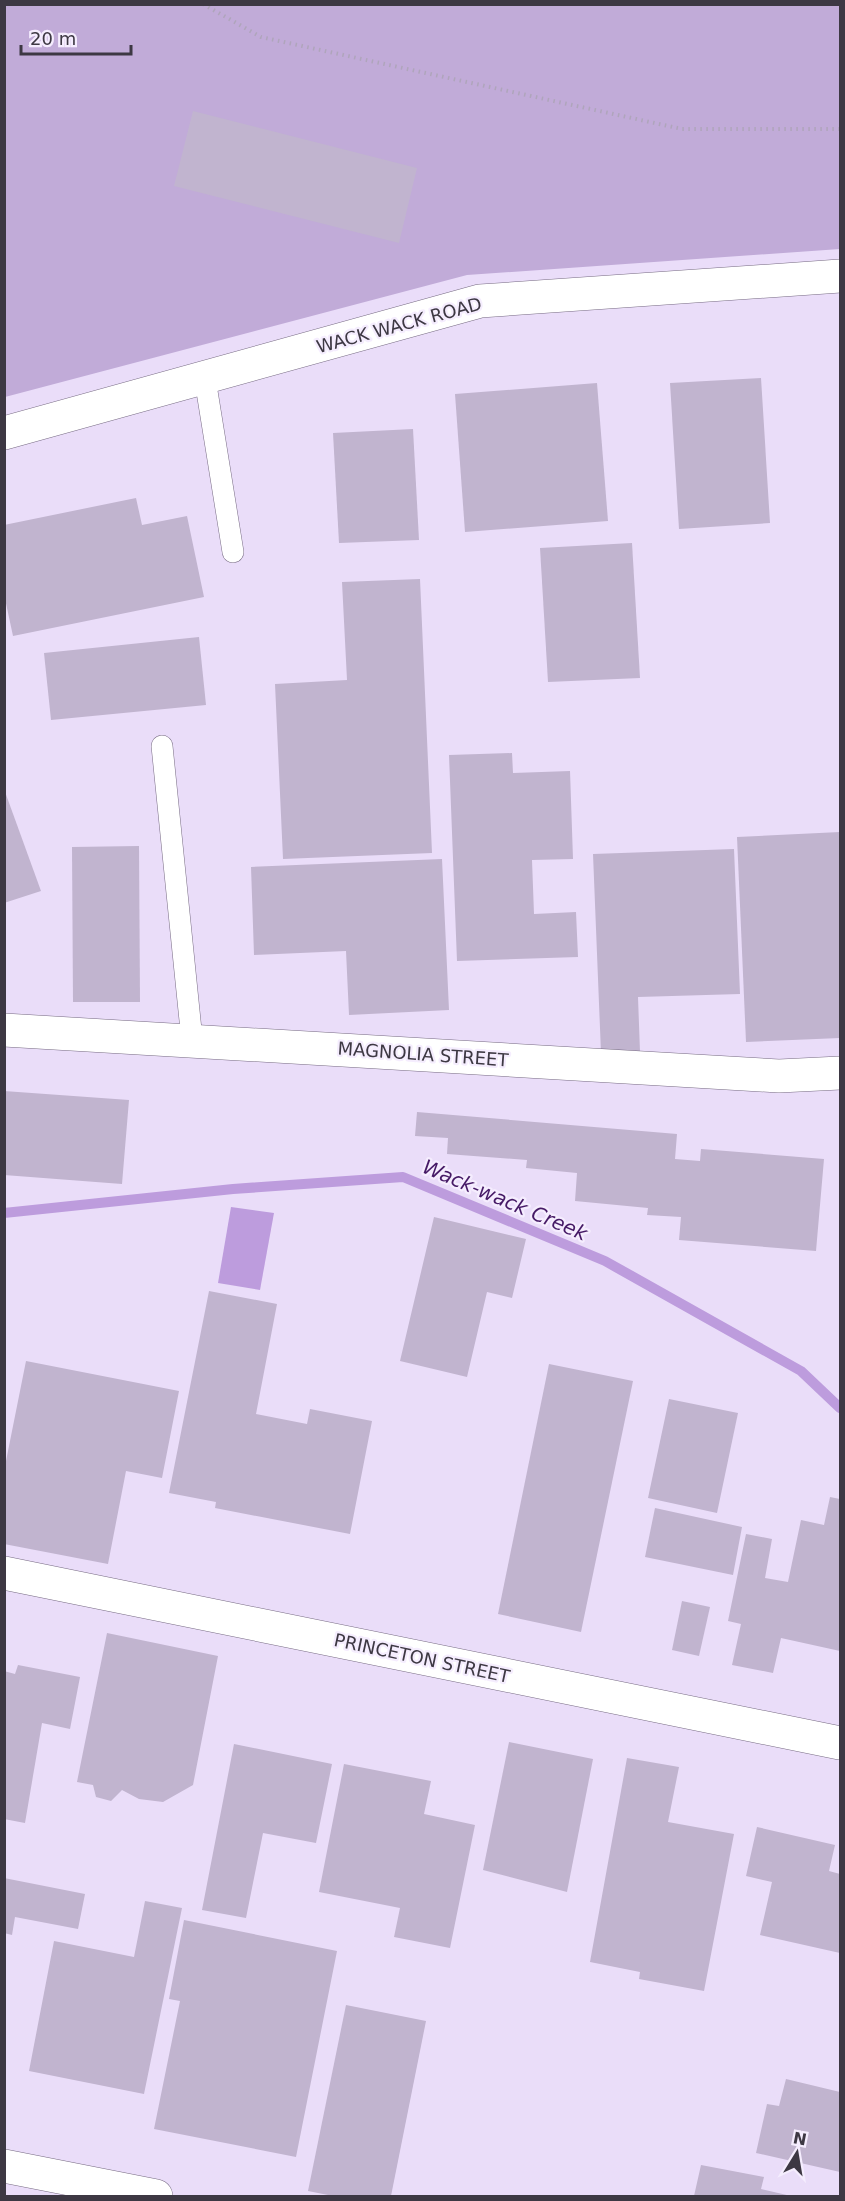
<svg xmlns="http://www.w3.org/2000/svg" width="845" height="2201" viewBox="0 0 845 2201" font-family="'DejaVu Sans',sans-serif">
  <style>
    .green { fill: #c1abd8 }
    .water { fill: #bd9cdd }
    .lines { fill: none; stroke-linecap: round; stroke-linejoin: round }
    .stream { stroke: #bd9cdd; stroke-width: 10 }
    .building { fill: #c1b4cf }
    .service-casing { stroke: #776b83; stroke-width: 22 }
    .minor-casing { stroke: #776b83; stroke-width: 34 }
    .path { stroke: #afa5bb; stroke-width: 4; stroke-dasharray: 1.5 4.5; stroke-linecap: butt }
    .service { stroke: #fff; stroke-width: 21 }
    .minor { stroke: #fff; stroke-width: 33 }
    .labels { text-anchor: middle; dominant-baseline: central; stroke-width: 4.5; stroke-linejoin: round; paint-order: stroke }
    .street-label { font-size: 18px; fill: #3d3843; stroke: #f5edfe }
    .water-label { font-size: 20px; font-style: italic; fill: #461a66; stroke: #f5edfe }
  </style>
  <rect width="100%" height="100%" fill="#eaddf9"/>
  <!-- green -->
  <path class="green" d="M 5,5 L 840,5 L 840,249 L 467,275 L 5,397 Z"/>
  <!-- water -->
  <path class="water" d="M 231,1207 L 274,1213 L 260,1290 L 218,1283 Z"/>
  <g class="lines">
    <!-- stream -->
    <path class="stream" d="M 4,1213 L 233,1189 L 403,1177 L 605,1261 L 801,1371 L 840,1408"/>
  </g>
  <!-- building -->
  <g class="building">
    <path d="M 193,111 L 417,168 L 399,243 L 174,186 Z"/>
    <path d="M 761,378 L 770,523 L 679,529 L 670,383 Z"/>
    <path d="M 597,383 L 608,521 L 465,532 L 455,394 Z"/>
    <path d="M 413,429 L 419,540 L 339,543 L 333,433 Z"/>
    <path d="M 136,498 L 142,525 L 187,516 L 204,597 L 13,636 L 4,594 L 4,525 Z"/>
    <path d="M 632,543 L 640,678 L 548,682 L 540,548 Z"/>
    <path d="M 420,579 L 432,853 L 283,859 L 275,684 L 347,680 L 342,582 Z"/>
    <path d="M 199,637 L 206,705 L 51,720 L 44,653 Z"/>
    <path d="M 512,753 L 513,773 L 570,771 L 573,859 L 532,860 L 534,914 L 576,912 L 578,957 L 457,961 L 449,755 Z"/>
    <path d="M 4,789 L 41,891 L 4,903 Z"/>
    <path d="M 840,832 L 840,1038 L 746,1042 L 737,837 Z"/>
    <path d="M 139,846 L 140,1002 L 73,1002 L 72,847 Z"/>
    <path d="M 734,849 L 740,994 L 638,997 L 640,1052 L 601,1053 L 593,854 Z"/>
    <path d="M 442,859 L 449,1010 L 349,1015 L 346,951 L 254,955 L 251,867 Z"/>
    <path d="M 4,1091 L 129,1100 L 122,1184 L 4,1175 Z"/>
    <path d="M 417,1112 L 677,1134 L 675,1159 L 700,1161 L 701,1149 L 824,1159 L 816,1251 L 679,1240 L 681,1217 L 647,1215 L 648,1208 L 575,1201 L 577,1173 L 526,1168 L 527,1160 L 447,1154 L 448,1138 L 415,1136 Z"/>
    <path d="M 434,1217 L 526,1239 L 512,1298 L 487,1292 L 467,1377 L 400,1361 Z"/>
    <path d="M 209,1291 L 277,1304 L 256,1414 L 307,1424 L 310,1409 L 372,1421 L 350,1534 L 215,1508 L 216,1502 L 169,1493 Z"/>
    <path d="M 26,1361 L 179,1391 L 162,1478 L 126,1471 L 108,1564 L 4,1544 L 4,1471 Z"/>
    <path d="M 549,1364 L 633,1381 L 581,1632 L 498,1614 Z"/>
    <path d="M 669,1399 L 738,1413 L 717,1513 L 648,1498 Z"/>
    <path d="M 830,1497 L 840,1499 L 840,1651 L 781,1638 L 773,1673 L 732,1665 L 741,1624 L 728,1621 L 746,1534 L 772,1539 L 765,1578 L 788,1582 L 801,1520 L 824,1525 Z"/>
    <path d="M 655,1508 L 742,1527 L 733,1575 L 645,1557 Z"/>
    <path d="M 682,1601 L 710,1607 L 699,1656 L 672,1650 Z"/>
    <path d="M 107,1633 L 218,1656 L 193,1785 L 163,1802 L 139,1799 L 122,1790 L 111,1801 L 96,1797 L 93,1785 L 77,1782 Z"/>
    <path d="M 18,1665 L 80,1677 L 70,1729 L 42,1723 L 25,1823 L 4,1819 L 4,1671 L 15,1674 Z"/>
    <path d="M 509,1742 L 593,1759 L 567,1892 L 483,1870 Z"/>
    <path d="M 234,1744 L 332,1764 L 316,1843 L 263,1833 L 246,1918 L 202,1910 Z"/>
    <path d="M 627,1758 L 679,1767 L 668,1822 L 734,1834 L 704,1991 L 639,1979 L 640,1972 L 590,1962 Z"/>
    <path d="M 344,1764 L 431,1781 L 424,1814 L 475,1825 L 450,1948 L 394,1937 L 400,1908 L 319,1892 Z"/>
    <path d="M 757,1827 L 835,1845 L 829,1871 L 840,1874 L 840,1953 L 760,1935 L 772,1882 L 746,1876 Z"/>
    <path d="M 4,1878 L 85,1894 L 78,1929 L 15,1917 L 12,1935 L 4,1933 Z"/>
    <path d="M 145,1901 L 182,1908 L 144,2094 L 29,2071 L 54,1941 L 134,1957 Z"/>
    <path d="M 184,1920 L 337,1951 L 296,2157 L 154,2129 L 180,2001 L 169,1999 Z"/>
    <path d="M 346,2005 L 426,2021 L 391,2196 L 333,2196 L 308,2191 Z"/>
    <path d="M 786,2079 L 840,2092 L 840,2172 L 756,2153 L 767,2104 L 779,2106 Z"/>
    <path d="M 701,2165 L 764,2177 L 761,2189 L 791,2196 L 694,2196 Z"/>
  </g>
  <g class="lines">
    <defs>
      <g id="service">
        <path d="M 205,379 L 233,552"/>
        <path d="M 162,746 L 192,1040"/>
      </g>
      <g id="minor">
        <path d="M 4,433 L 480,301 L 840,276"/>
        <path d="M 4,1030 L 779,1076 L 840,1073"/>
        <path d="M 4,1573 L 840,1743"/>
        <path d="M 4,2166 L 156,2196"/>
      </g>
    </defs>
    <!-- service casing -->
    <use href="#service" class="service-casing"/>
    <!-- minor casing -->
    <use href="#minor" class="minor-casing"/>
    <!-- path -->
    <path class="path" d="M 203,4 L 261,37 L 682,129 L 840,129"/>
    <!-- service -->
    <use href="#service" class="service"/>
    <!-- minor -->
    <use href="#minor" class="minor"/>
  </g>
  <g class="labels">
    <!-- street labels -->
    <g class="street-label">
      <text transform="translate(399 325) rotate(-15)">WACK WACK ROAD</text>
      <text transform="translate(423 1054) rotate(4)">MAGNOLIA STREET</text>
      <text transform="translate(422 1658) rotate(12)">PRINCETON STREET</text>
    </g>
    <!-- water labels -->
    <g class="water-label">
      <text transform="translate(505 1200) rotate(23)">Wack-wack Creek</text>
    </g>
  </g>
  <!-- border -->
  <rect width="845" height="2201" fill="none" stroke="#3d3843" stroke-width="12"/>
  <!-- north arrow -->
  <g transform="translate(797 2153) rotate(11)" stroke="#f5edfe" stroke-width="4.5" paint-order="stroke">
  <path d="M0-4.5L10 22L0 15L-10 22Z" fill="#3d3843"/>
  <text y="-9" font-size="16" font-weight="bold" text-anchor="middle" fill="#3d3843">N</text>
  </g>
  <!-- scale -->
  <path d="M21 45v9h110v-9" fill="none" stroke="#3d3843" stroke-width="3"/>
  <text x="30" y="45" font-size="18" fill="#3d3843" stroke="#f5edfe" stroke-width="4.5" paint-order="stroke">20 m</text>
</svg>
